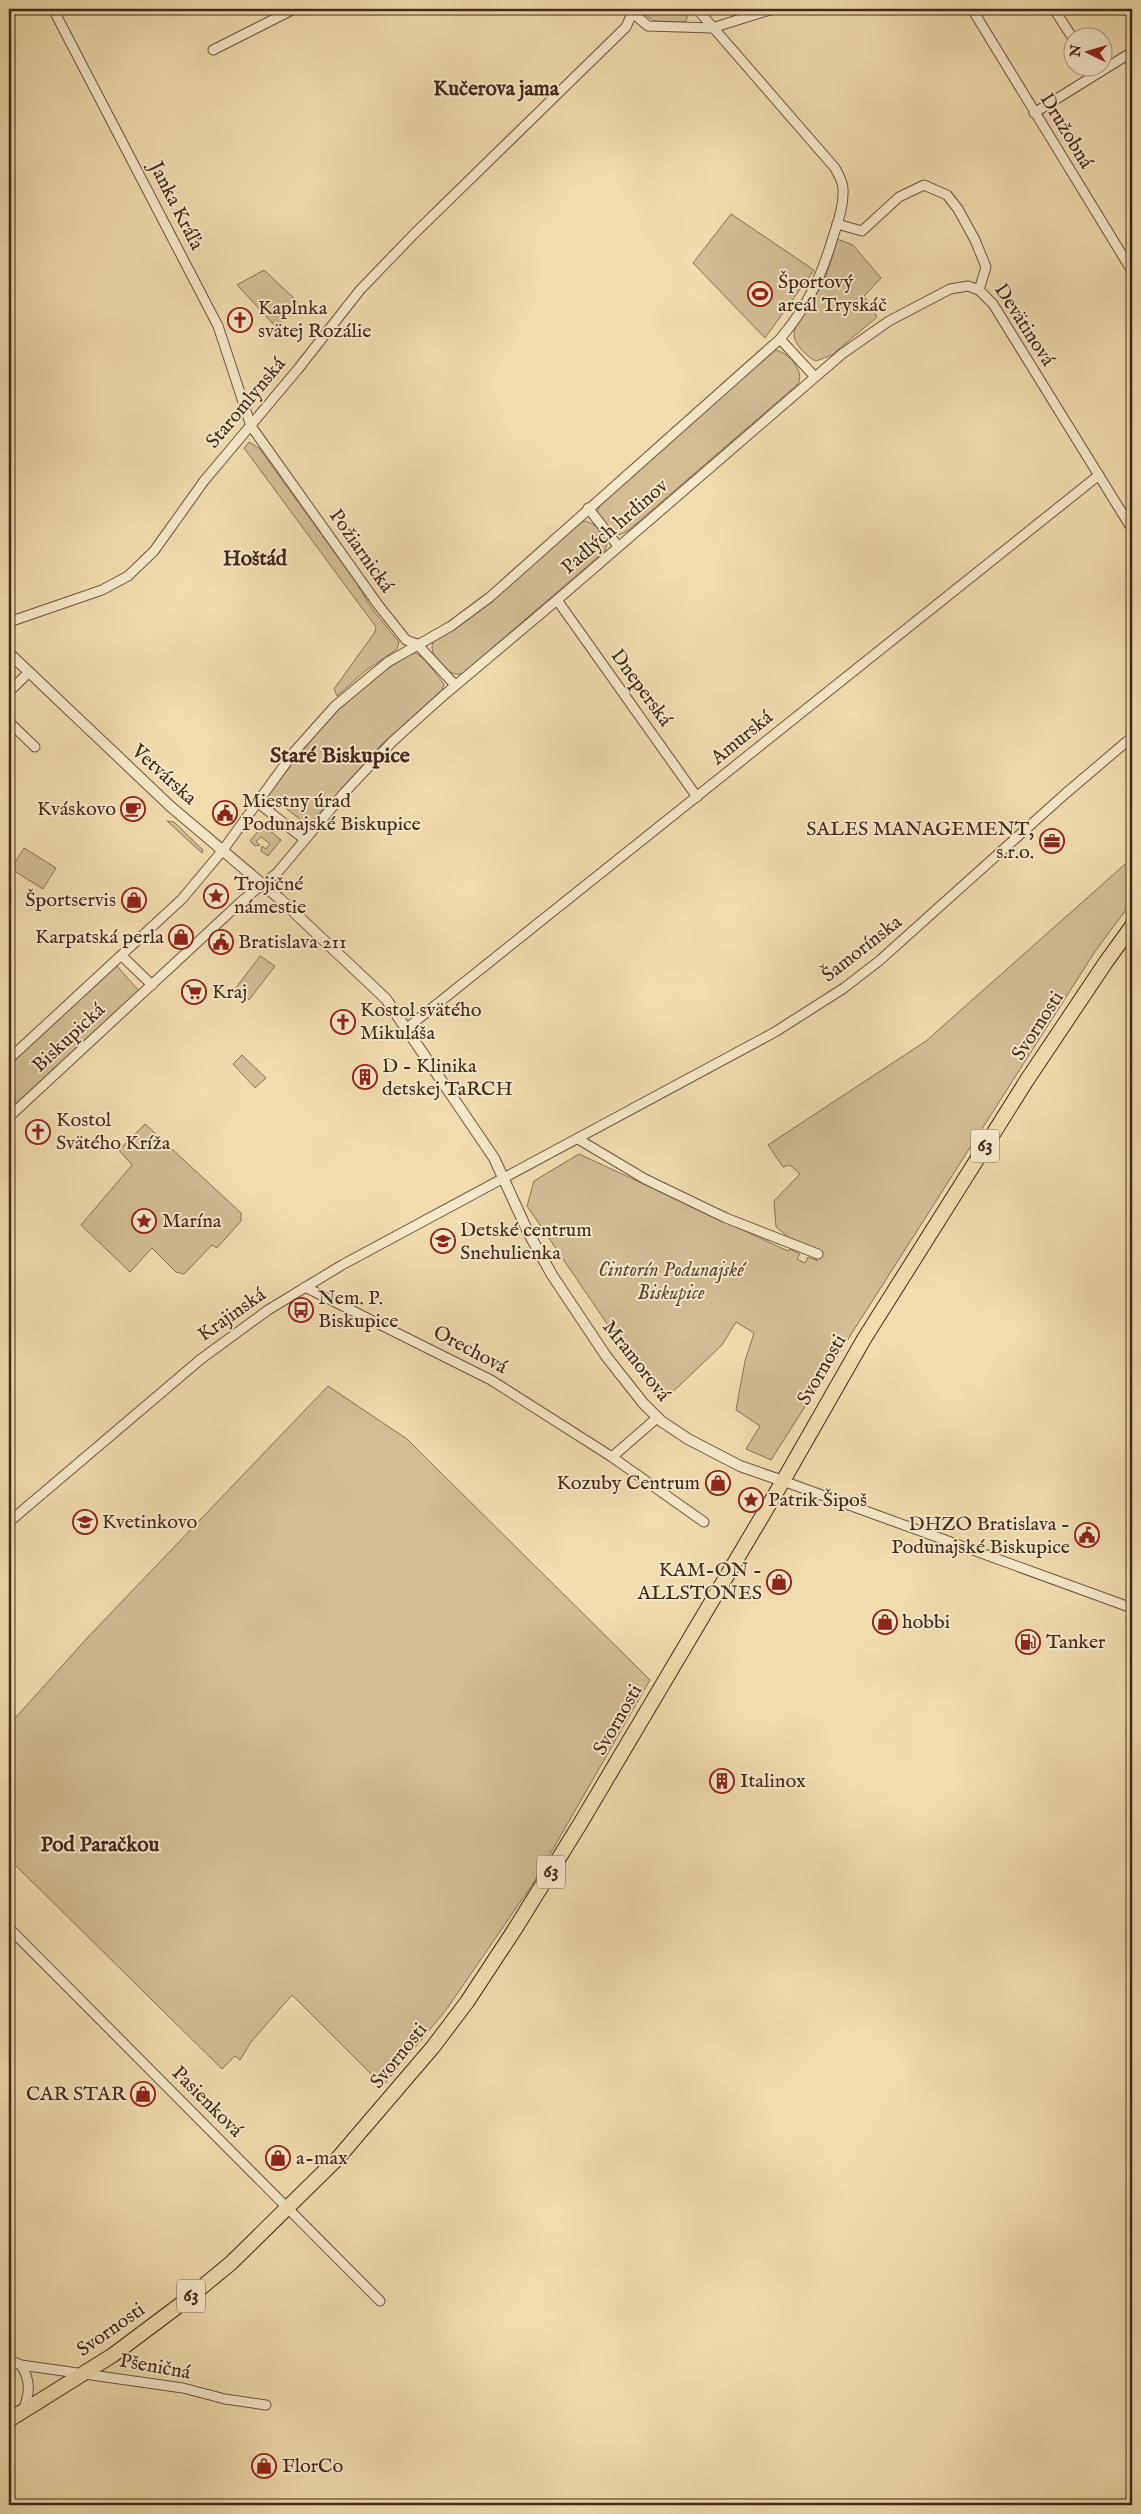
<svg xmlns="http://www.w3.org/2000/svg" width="1141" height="2514" viewBox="0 0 1141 2514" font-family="'IM FELL English',serif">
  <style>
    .green { fill: #d3bd95; stroke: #8b7258 }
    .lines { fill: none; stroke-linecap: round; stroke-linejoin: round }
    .minor-casing { stroke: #6e5540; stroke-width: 11 }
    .tertiary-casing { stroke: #6e5540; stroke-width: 12 }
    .primary-casing { stroke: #43281b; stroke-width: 16 }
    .minor { stroke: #f6e8ca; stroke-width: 9 }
    .tertiary { stroke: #f6e8ca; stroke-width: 10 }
    .primary { stroke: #f1dcae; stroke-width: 14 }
    .labels { text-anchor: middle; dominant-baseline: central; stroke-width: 4; stroke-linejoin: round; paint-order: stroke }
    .shield { fill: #f6e8ca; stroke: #796250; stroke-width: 1 }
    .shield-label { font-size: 19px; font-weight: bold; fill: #43281b }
    .street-label { font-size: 20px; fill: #43281b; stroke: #f6e8ca }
    .poi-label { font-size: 20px; fill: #43281b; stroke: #f6e8ca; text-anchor: start }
    .park-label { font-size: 20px; font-style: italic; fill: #604633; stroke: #f6e8ca }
    .neighbourhood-label { font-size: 21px; font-weight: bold; fill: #43281b; stroke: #f6e8ca }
    .quarter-label { font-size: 22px; font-weight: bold; fill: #43281b; stroke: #f6e8ca }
  </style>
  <rect width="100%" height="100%" fill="#f1dcae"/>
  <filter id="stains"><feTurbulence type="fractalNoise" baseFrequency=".004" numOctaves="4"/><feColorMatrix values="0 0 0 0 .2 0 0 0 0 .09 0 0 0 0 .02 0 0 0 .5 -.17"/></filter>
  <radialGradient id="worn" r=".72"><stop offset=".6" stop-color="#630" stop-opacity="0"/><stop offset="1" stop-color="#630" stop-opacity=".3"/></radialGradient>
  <!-- green -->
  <g class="green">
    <path d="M 644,9 L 687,15 L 687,19 L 685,22 L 655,21 L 643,14 Z"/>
    <path d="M 731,214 L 814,270 L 765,338 L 693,263 Z"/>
    <path d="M 837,239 L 853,245 L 881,278 L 864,296 L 877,317 L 832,355 L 816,361 C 808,358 794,344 794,335 C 795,317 815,300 822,284 C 829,270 833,254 837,239 Z"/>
    <path d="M 264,270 L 298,302 L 276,327 L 237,285 Z"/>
    <path d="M 776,350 C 789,353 805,372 798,384 L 629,530 L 620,535 L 612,532 L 597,514 L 600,504 L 771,352 Z"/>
    <path d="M 249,442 L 259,448 L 356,582 L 372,609 L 399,642 L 397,649 L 364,672 L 337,696 L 334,689 L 375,632 L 376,627 L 244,448 Z"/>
    <path d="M 585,521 C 594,522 605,535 607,544 L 605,551 L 463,673 C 449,680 425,653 434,640 L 482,609 L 579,523 Z"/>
    <path d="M 416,653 L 425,660 L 444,684 L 442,690 L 380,746 L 306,828 L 297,827 L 301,820 L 279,803 L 274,809 L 267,799 L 269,794 C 305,747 341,698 392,666 C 400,661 407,654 416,653 Z"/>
    <path d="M 167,821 L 174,822 L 203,850 L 202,853 Z"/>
    <path d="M 263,825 L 281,840 L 268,856 L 261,851 L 262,846 L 266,849 L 270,844 L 261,837 L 256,842 L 260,845 L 255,846 L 250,841 Z"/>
    <path d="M 24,848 L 56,868 L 43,889 L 11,869 Z"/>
    <path d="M 1132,858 L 1132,902 L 1096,950 L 771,1460 L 746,1449 L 760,1426 L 736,1410 L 745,1361 L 754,1333 L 736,1322 L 722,1345 L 661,1403 L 527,1206 L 534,1181 L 579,1154 L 788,1251 L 790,1249 L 800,1254 L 797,1259 L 805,1263 L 808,1257 L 818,1261 L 776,1227 L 774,1201 L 800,1174 L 790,1165 L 783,1167 L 768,1145 L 926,1041 Z"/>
    <path d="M 260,956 L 275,966 L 249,1000 L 235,989 Z"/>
    <path d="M 117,966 L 139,991 L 14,1105 L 9,1104 L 9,1063 Z"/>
    <path d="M 242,1055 L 266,1078 L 255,1088 L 233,1064 Z"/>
    <path d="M 145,1124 L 241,1213 L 241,1221 L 217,1248 L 212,1245 L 184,1274 L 176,1272 L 152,1248 L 130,1272 L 81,1225 L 132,1165 L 119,1150 Z"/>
    <path d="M 328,1386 L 407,1439 L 650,1680 L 534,1882 L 446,2010 L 383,2086 L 292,1995 L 251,2042 L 240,2060 L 235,2056 L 222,2069 L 9,1859 L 9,1725 L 89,1636 Z"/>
  </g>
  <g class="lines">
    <defs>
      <g id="minor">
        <path d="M 53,9 L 218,326 L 251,426 L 379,606 L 406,640 L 417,644 L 455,685"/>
        <path d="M 628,9 L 648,26 L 712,28 L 773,9"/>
        <path d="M 972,9 L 1132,271"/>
        <path d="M 1054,9 L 1074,40"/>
        <path d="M 213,50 L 294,9"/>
        <path d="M 1034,113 L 1132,52"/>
        <path d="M 837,224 L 862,231 L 899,197 L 924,185 L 947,195 L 958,209 L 975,240 L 986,267 L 979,290 L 993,304 L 1132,529"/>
        <path d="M 780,339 L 815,377"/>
        <path d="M 588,508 L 618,546"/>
        <path d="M 557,600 L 697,797"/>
        <path d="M 9,622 L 102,590 L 128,576 L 154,551 L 204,481 L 298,369 L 360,290 L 414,234 L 626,27 L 634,9"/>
        <path d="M 9,692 L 29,672"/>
        <path d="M 9,722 L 35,747"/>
        <path d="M 257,802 L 304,839"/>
        <path d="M 122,956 L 152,985"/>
        <path d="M 407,1028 L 1099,475"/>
        <path d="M 9,1059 L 182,899 L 223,850 L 294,752 L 335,706 L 388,662 L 451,626 L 490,597 L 780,339 C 808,306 822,275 834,234 C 839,220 844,204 843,189 C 843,181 838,174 835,168 L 697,9"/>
        <path d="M 9,1117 L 243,900 L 277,873 L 345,792 L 392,742 L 443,696 L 557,600 L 842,354 L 889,321 L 950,289 L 968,286 L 979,290"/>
        <path d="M 578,1139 L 645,1179 L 726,1218 L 818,1254"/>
        <path d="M 305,1287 L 491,1380 L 612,1457 L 704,1522"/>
        <path d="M 612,1457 L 658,1417"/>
        <path d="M 783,1481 L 1132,1608"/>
        <path d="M 9,1522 L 201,1359 L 268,1310 L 342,1265 L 775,1032 L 844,988 L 879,961 L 1065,794 L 1132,737"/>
        <path d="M 9,1928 L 380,2301"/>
        <path d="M 9,2360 L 21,2365 L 183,2388 L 225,2399 L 266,2405"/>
        <path d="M 21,2365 C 31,2381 30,2393 23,2411"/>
      </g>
      <path id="tertiary" d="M 9,653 L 170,806 L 280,899 L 386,999 L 494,1158 L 528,1232 L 552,1275 L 606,1356 L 643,1403 L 661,1421 L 688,1439 L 740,1466 L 783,1481"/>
      <path id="primary" d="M 9,2420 L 113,2355 L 185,2301 L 231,2263 L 338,2158 L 433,2047 L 467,2002 L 515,1929 L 580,1824 L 783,1481 L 864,1339 L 1027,1080 L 1106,962 L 1132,926"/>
    </defs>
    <!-- minor casing -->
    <use href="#minor" class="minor-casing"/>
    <!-- tertiary casing -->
    <use href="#tertiary" class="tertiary-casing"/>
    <!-- primary casing -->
    <use href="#primary" class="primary-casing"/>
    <!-- minor -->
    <use href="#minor" class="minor"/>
    <!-- tertiary -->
    <use href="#tertiary" class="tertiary"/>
    <!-- primary -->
    <use href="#primary" class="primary"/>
  </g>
  <!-- icons -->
  <defs>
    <symbol id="stadium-ring" viewBox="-11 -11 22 22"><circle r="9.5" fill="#f6e8ca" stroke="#8f2418" stroke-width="1.5"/><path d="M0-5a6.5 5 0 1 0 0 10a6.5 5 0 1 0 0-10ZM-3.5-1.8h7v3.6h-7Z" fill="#8f2418"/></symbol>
    <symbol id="church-ring" viewBox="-11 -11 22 22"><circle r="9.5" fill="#f6e8ca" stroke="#8f2418" stroke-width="1.5"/><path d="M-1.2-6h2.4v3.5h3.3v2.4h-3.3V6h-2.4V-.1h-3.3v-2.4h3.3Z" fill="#8f2418"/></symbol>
    <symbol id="cafe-ring" viewBox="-11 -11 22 22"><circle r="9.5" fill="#f6e8ca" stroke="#8f2418" stroke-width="1.5"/><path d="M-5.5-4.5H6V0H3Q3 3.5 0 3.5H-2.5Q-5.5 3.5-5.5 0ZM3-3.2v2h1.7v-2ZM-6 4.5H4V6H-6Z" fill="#8f2418"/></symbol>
    <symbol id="civic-ring" viewBox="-11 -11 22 22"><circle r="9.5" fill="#f6e8ca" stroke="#8f2418" stroke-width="1.5"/><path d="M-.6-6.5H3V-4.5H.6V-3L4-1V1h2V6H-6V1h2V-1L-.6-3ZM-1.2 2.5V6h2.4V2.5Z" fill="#8f2418"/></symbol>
    <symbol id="office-ring" viewBox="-11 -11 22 22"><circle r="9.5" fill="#f6e8ca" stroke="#8f2418" stroke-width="1.5"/><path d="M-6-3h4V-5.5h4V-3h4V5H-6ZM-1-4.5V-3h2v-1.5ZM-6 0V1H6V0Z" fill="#8f2418"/></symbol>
    <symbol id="sight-ring" viewBox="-11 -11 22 22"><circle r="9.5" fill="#f6e8ca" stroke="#8f2418" stroke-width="1.5"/><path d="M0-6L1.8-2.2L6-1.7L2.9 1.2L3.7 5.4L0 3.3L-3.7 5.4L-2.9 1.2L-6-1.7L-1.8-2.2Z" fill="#8f2418"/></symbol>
    <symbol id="shop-ring" viewBox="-11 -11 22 22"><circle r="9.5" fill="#f6e8ca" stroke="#8f2418" stroke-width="1.5"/><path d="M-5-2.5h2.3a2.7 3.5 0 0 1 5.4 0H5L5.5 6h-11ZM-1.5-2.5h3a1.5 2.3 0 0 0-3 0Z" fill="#8f2418"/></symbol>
    <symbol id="supermarket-ring" viewBox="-11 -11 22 22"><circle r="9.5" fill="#f6e8ca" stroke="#8f2418" stroke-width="1.5"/><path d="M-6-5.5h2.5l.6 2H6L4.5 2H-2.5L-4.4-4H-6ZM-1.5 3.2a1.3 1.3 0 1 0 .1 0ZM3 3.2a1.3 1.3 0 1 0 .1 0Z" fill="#8f2418"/></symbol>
    <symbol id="building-ring" viewBox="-11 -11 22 22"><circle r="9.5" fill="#f6e8ca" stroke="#8f2418" stroke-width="1.5"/><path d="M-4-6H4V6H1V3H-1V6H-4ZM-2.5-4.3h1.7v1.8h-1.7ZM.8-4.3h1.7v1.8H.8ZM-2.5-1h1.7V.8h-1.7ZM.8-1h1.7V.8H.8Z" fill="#8f2418"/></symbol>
    <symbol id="school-ring" viewBox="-11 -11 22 22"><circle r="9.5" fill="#f6e8ca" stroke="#8f2418" stroke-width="1.5"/><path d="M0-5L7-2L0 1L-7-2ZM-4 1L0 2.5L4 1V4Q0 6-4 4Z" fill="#8f2418"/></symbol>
    <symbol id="bus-ring" viewBox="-11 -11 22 22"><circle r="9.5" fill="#f6e8ca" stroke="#8f2418" stroke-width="1.5"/><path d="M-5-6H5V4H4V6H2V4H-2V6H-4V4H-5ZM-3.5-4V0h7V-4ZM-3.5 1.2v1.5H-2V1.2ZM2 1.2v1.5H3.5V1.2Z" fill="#8f2418"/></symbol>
    <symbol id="fuel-ring" viewBox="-11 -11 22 22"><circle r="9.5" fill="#f6e8ca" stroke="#8f2418" stroke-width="1.5"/><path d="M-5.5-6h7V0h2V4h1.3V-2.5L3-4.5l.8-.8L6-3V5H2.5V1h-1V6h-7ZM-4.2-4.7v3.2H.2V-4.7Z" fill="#8f2418"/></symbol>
  </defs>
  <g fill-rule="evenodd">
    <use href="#stadium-ring" x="746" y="280" width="28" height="28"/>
    <use href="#church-ring" x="226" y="306" width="28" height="28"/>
    <use href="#cafe-ring" x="119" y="795" width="28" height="28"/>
    <use href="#civic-ring" x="211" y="799" width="28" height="28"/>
    <use href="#office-ring" x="1038" y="827" width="28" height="28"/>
    <use href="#sight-ring" x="202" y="882" width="28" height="28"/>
    <use href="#shop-ring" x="120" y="886" width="28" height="28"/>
    <use href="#shop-ring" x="167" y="923" width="28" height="28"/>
    <use href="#civic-ring" x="207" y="928" width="28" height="28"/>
    <use href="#supermarket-ring" x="180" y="978" width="28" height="28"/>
    <use href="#church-ring" x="329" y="1008" width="28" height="28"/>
    <use href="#building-ring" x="351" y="1063" width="28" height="28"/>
    <use href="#church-ring" x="24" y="1118" width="28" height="28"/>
    <use href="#sight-ring" x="130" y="1207" width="28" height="28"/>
    <use href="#school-ring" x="429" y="1227" width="28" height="28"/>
    <use href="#bus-ring" x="287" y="1296" width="28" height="28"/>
    <use href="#shop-ring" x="704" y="1469" width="28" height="28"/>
    <use href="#sight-ring" x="737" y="1486" width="28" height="28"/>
    <use href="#school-ring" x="71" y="1508" width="28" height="28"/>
    <use href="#civic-ring" x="1073" y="1521" width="28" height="28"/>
    <use href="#shop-ring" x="765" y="1568" width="28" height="28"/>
    <use href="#shop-ring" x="871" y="1608" width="28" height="28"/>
    <use href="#fuel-ring" x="1014" y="1628" width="28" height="28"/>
    <use href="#building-ring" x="708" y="1767" width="28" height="28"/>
    <use href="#shop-ring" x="129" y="2080" width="28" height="28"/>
    <use href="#shop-ring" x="264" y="2144" width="28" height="28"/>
    <use href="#shop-ring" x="250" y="2452" width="28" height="28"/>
  </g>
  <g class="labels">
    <!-- shield labels -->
    <g class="shield">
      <rect x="971" y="1129.5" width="28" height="33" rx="4"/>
      <rect x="537" y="1855.5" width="28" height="33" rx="4"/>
      <rect x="177" y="2279.5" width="28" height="33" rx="4"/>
    </g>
    <g class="shield-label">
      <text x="985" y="1146">63</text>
      <text x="551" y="1872">63</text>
      <text x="191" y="2296">63</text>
    </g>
    <!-- street labels -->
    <g class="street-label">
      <text transform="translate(1066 131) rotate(59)">Družobná</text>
      <text transform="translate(176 206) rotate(63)">Janka Kráľa</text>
      <text transform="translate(1024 325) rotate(57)">Devätinová</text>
      <text transform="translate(246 403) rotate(-50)">Staromlynská</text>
      <text transform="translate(615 527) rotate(-41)">Padlých hrdinov</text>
      <text transform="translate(361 551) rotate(55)">Požiarnická</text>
      <text transform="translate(641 688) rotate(54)">Dneperská</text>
      <text transform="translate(742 738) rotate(-39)">Amurská</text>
      <text transform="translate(164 775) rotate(42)">Vetvárska</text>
      <text transform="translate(862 949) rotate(-38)">Šamorínska</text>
      <text transform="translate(1038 1026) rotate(-57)">Svornosti</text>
      <text transform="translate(69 1038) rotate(-43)">Biskupická</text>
      <text transform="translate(232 1315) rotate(-35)">Krajinská</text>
      <text transform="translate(470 1350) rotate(28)">Orechová</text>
      <text transform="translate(636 1361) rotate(52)">Mramorová</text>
      <text transform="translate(822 1370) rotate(-60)">Svornosti</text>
      <text transform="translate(618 1720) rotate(-60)">Svornosti</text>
      <text transform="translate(399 2056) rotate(-51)">Svornosti</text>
      <text transform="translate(207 2102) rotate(45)">Pasienková</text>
      <text transform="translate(111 2330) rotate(-35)">Svornosti</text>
      <text transform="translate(155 2367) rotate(10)">Pšeničná</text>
    </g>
    <!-- poi labels -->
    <g class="poi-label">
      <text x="778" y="282">Športový<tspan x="778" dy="23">areál Tryskáč</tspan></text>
      <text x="258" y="308">Kaplnka<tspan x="258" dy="23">svätej Rozálie</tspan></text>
      <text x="242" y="801">Miestny úrad<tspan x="242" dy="23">Podunajské Biskupice</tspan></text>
      <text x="116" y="809" text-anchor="end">Kváskovo</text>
      <text x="1034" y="829" text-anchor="end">SALES MANAGEMENT,<tspan x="1034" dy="23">s.r.o.</tspan></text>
      <text x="234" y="884">Trojičné<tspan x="234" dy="23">námestie</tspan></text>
      <text x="116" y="900" text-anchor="end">Športservis</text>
      <text x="164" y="937" text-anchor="end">Karpatská perla</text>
      <text x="238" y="942">Bratislava 211</text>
      <text x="212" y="992">Kraj</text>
      <text x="360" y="1010">Kostol svätého<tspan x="360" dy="23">Mikuláša</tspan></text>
      <text x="382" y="1066">D - Klinika<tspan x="382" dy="23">detskej TaRCH</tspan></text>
      <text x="56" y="1120">Kostol<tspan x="56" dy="23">Svätého Kríža</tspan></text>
      <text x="162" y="1221">Marína</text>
      <text x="460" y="1230">Detské centrum<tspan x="460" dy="23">Snehulienka</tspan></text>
      <text x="318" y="1298">Nem. P.<tspan x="318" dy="23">Biskupice</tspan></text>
      <text x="700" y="1483" text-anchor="end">Kozuby Centrum</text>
      <text x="768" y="1500">Patrik Šipoš</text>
      <text x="102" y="1522">Kvetinkovo</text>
      <text x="1070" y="1524" text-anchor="end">DHZO Bratislava -<tspan x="1070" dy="23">Podunajské Biskupice</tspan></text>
      <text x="762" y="1570" text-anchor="end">KAM-ON -<tspan x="762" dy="23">ALLSTONES</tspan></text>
      <text x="902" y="1622">hobbi</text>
      <text x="1046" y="1642">Tanker</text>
      <text x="740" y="1781">Italinox</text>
      <text x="126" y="2094" text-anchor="end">CAR STAR</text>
      <text x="296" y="2158">a-max</text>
      <text x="282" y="2466">FlorCo</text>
    </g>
    <!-- park labels -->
    <g class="park-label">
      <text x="671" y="1270">Cintorín Podunajské<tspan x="671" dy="23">Biskupice</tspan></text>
    </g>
    <!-- neighbourhood labels -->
    <g class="neighbourhood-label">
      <text x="496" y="89">Kučerova jama</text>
      <text x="255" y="559">Hoštád</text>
      <text x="100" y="1845">Pod Paračkou</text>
    </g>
    <!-- quarter labels -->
    <g class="quarter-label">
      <text x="340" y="756">Staré Biskupice</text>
    </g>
  </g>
  <!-- margin -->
  <rect width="1141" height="2514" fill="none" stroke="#f1dcae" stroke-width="30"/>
  <rect x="10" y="10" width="1121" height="2494" fill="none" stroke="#43281b" stroke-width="2.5"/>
  <rect x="15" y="15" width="1111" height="2484" fill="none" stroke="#43281b"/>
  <!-- north arrow -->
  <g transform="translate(1088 52) rotate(275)"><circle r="24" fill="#f6e8ca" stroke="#ae9b84"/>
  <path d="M0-4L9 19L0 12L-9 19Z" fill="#8f2418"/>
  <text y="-8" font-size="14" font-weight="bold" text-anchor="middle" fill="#43281b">N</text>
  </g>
  <rect width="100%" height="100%" filter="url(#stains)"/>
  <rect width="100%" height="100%" fill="url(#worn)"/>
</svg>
